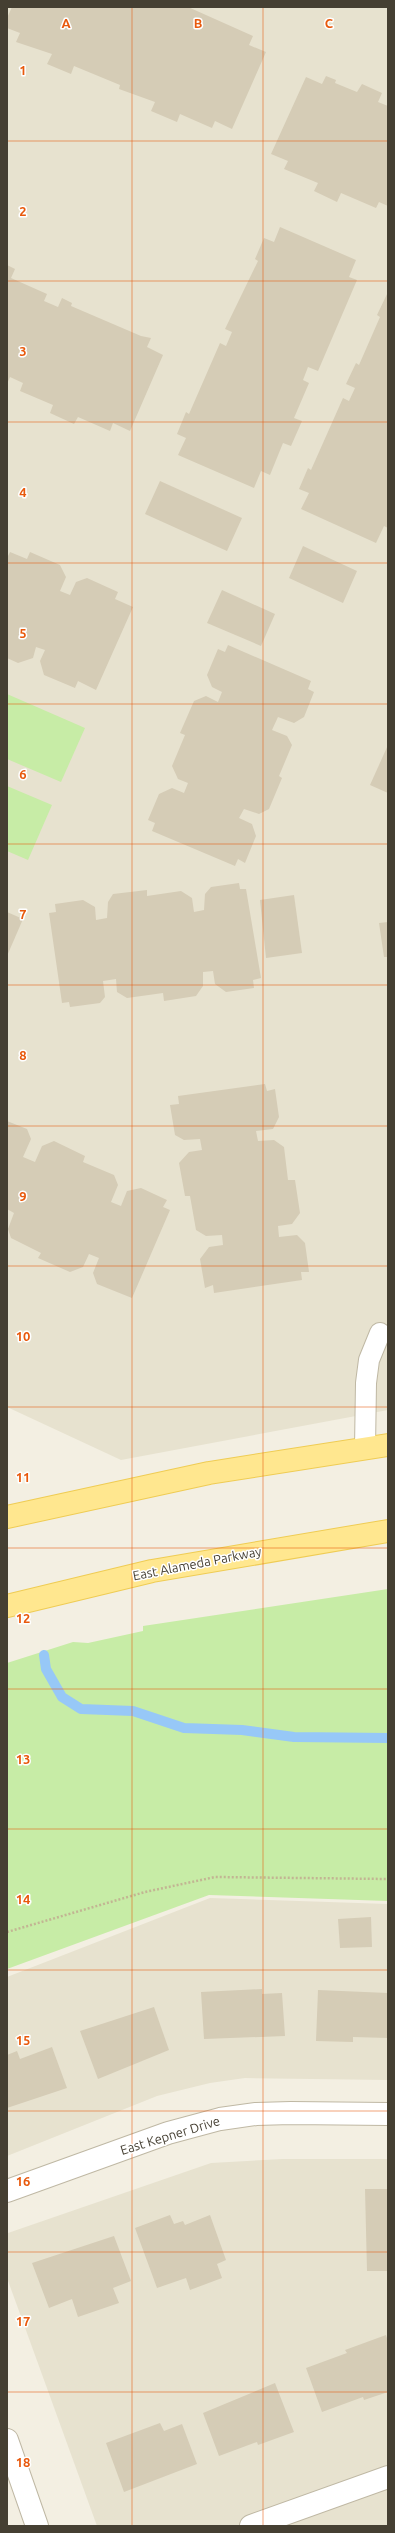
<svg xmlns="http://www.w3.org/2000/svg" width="395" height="2533" viewBox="0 0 395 2533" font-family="Ubuntu,sans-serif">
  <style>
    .residential { fill: #e7e2cf }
    .green { fill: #c7eca6 }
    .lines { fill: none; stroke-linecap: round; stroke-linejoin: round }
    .stream { stroke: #97c8f7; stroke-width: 10 }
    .building { fill: #d5ccb6 }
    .service-casing { stroke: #bfb8a4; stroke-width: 22 }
    .minor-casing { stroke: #bfb8a4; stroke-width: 24 }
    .tertiary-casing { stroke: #bfb8a4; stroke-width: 24 }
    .primary-casing { stroke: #efcc54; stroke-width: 24 }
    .path { stroke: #c2b593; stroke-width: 2.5; stroke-dasharray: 2 2; stroke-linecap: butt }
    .service { stroke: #fff; stroke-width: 20 }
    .minor { stroke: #fff; stroke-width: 22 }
    .tertiary { stroke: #fff; stroke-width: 22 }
    .primary { stroke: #ffe78f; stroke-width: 22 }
    .grid { fill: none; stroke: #e8590c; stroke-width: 1; stroke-opacity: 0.55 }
    .labels { text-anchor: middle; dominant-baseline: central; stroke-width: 3; stroke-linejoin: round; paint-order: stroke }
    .street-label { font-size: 13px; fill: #453f32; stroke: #fff }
    .grid-label { font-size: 13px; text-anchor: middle; font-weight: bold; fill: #e8590c; stroke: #fff; stroke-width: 3; stroke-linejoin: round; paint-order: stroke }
  </style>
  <rect width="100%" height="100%" fill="#f3efe2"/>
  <!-- residential -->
  <g class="residential">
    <path d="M 7,7 L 388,7 L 388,1410 L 121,1460 L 7,1407 Z"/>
    <path d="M 210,1898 L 388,1904 L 388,2080 L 245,2078 L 210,2083 L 157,2096 L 7,2156 L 7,1977 Z"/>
    <path d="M 283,2159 L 388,2159 L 388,2526 L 97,2526 L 7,2278 L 8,2233 L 211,2163 Z"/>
  </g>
  <!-- green -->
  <g class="green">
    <path d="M 7,694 L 85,728 L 61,782 L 7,759 Z"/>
    <path d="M 7,786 L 52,805 L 28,860 L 7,851 Z"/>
    <path d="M 388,1589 L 388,1901 L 209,1895 L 7,1969 L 7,1663 L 73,1642 L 88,1643 L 143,1631 L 143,1626 Z"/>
  </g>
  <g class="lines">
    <!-- stream -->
    <path class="stream" d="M 44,1655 L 46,1669 L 62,1697 L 81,1709 L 133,1711 L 184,1728 L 242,1730 L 294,1737 L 388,1738"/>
  </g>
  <!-- building -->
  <g class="building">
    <path d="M 12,7 L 188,7 L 253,36 L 249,45 L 266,52 L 232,129 L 215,121 L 212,128 L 180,114 L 177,122 L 151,111 L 155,102 L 119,89 L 120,85 L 74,66 L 71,74 L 47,64 L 52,54 L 16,42 L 20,33 L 7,28 L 7,18 Z"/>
    <path d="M 326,76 L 336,80 L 335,83 L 357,92 L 362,84 L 382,93 L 378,102 L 388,106 L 388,206 L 379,202 L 376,208 L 341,193 L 337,202 L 314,191 L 318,183 L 284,169 L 288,161 L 271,154 L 306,77 L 322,84 Z"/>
    <path d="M 280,227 L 356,260 L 349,277 L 357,280 L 318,371 L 308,367 L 303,380 L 309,383 L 294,418 L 302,421 L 291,446 L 283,443 L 270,475 L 261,471 L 254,488 L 178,455 L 186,438 L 177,434 L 186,412 L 189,414 L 220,343 L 226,346 L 232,332 L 225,329 L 258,261 L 255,259 L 264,238 L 274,242 Z"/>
    <path d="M 7,265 L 15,269 L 11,278 L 47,294 L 44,301 L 58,307 L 62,298 L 72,303 L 71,306 L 141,336 L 151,338 L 147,347 L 163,355 L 130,431 L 113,423 L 110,431 L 78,417 L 74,424 L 50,413 L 53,405 L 20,391 L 23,383 L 10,377 L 7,384 Z"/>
    <path d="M 388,292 L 388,528 L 384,526 L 376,543 L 301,509 L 309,493 L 299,489 L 308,468 L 311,470 L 343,398 L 349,401 L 355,388 L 346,384 L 356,363 L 359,365 L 380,317 L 377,315 Z"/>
    <path d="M 160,481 L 242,518 L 227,551 L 145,514 Z"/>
    <path d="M 303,546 L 357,571 L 343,603 L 289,578 Z"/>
    <path d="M 10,552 L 27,559 L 30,552 L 60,565 L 66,577 L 60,591 L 70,595 L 76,582 L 87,578 L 118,592 L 115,599 L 133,607 L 96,690 L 78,681 L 75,688 L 44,675 L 40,661 L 45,650 L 36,647 L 33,658 L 18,663 L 7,658 L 7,558 Z"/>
    <path d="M 222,590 L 275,614 L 261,646 L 207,623 Z"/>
    <path d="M 228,645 L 311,681 L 308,689 L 314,692 L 304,717 L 294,723 L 278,717 L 272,730 L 287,736 L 292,745 L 279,776 L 282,778 L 269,809 L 259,814 L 244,809 L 239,818 L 252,824 L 256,836 L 245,863 L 238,859 L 235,866 L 152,831 L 155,823 L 148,820 L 159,794 L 172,788 L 184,793 L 188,783 L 178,779 L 172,766 L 185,735 L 180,733 L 194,701 L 206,696 L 218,702 L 222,692 L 212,687 L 207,675 L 218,649 L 225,652 Z"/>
    <path d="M 388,745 L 388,793 L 370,785 Z"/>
    <path d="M 239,883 L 240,889 L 246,889 L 261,978 L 253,980 L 254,988 L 226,992 L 215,984 L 213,971 L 203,972 L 203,986 L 196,996 L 164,1001 L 163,993 L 127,998 L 117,992 L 116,979 L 103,981 L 105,997 L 100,1003 L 70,1007 L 69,1002 L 62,1003 L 49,913 L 56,912 L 55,904 L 83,900 L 95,907 L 96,920 L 107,918 L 108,902 L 113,894 L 147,890 L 147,896 L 181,891 L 192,898 L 194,912 L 204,910 L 205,894 L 211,887 Z"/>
    <path d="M 294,895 L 302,953 L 266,958 L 260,900 Z"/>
    <path d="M 7,912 L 23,919 L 7,956 Z"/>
    <path d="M 388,922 L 388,957 L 384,957 L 379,923 Z"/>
    <path d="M 265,1084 L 267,1091 L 275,1089 L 279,1117 L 273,1129 L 256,1131 L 258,1141 L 274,1140 L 284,1147 L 288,1180 L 295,1180 L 300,1213 L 292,1224 L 278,1226 L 279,1237 L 297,1235 L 305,1243 L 309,1272 L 301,1272 L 302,1280 L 214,1293 L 213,1285 L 205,1288 L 200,1259 L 209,1247 L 223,1245 L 222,1235 L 206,1236 L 196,1230 L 190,1196 L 185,1196 L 179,1163 L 189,1152 L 202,1150 L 200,1139 L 184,1140 L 175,1135 L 170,1105 L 179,1104 L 178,1096 Z"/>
    <path d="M 7,1121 L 27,1129 L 31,1139 L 23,1157 L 35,1162 L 42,1146 L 54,1141 L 85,1156 L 83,1162 L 114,1175 L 118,1185 L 111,1202 L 121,1206 L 127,1191 L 141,1188 L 167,1200 L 163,1207 L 170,1210 L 132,1298 L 97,1284 L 93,1273 L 99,1258 L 89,1254 L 83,1267 L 70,1272 L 38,1258 L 41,1253 L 11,1238 L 8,1229 L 14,1213 L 7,1209 Z"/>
    <path d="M 371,1917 L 372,1947 L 340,1948 L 338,1919 Z"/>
    <path d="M 262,1989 L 262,1994 L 282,1993 L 285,2036 L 204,2039 L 201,1992 Z"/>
    <path d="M 318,1990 L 388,1993 L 388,2038 L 353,2037 L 353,2042 L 316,2041 Z"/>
    <path d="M 154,2007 L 169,2050 L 98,2079 L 80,2031 Z"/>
    <path d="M 52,2047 L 67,2088 L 7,2108 L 7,2055 L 17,2051 L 20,2059 Z"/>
    <path d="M 365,2189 L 388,2189 L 388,2271 L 367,2271 Z"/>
    <path d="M 170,2215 L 174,2224 L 183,2221 L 185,2225 L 210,2215 L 226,2260 L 217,2264 L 222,2278 L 190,2290 L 186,2278 L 157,2288 L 135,2228 Z"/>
    <path d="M 114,2236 L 131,2281 L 113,2288 L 119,2303 L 78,2317 L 72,2299 L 49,2308 L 32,2263 Z"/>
    <path d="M 386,2335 L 388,2341 L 388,2392 L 364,2400 L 363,2397 L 322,2412 L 306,2368 L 347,2353 L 345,2350 Z"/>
    <path d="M 275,2383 L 294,2432 L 258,2445 L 257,2442 L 219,2456 L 203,2413 Z"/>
    <path d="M 160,2423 L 164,2431 L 182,2424 L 197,2464 L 124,2492 L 106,2443 Z"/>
  </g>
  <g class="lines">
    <defs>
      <path id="service" d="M 365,1448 L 366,1383 L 369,1360 L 380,1333"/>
      <g id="minor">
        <path d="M 7,2191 L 168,2133 L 220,2119 L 256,2114 L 291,2113 L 388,2114"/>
        <path d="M 251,2526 L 388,2477"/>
      </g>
      <path id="tertiary" d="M 7,2440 L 37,2526"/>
      <g id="primary">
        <path d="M 7,1517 L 209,1473 L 388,1445"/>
        <path d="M 7,1606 L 152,1571 L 388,1531"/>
      </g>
    </defs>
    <!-- service casing -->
    <use href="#service" class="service-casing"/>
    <!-- minor casing -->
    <use href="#minor" class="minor-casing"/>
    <!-- tertiary casing -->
    <use href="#tertiary" class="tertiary-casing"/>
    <!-- primary casing -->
    <use href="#primary" class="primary-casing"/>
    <!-- path -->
    <path class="path" d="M 7,1932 L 145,1892 L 215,1877 L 388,1879"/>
    <!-- service -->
    <use href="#service" class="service"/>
    <!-- minor -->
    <use href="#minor" class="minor"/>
    <!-- tertiary -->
    <use href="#tertiary" class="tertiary"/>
    <!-- primary -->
    <use href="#primary" class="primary"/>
  </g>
  <!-- grid -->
  <path class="grid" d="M 132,7 L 132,2526M 263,7 L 263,2526M 7,141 L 388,141M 7,281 L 388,281M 7,422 L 388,422M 7,563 L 388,563M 7,704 L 388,704M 7,844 L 388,844M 7,985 L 388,985M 7,1126 L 388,1126M 7,1266 L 388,1266M 7,1407 L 388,1407M 7,1548 L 388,1548M 7,1689 L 388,1689M 7,1829 L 388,1829M 7,1970 L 388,1970M 7,2111 L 388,2111M 7,2252 L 388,2252M 7,2392 L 388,2392"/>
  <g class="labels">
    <!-- street labels -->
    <g class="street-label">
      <text transform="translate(197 1563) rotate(-11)">East Alameda Parkway</text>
      <text transform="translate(170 2135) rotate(-17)">East Kepner Drive</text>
    </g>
  </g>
  <g class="grid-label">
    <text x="66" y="28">A</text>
    <text x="198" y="28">B</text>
    <text x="329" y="28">C</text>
    <text x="23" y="75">1</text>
    <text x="23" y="216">2</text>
    <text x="23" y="356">3</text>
    <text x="23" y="497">4</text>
    <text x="23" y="638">5</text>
    <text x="23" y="779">6</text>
    <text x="23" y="919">7</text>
    <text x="23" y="1060">8</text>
    <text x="23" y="1201">9</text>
    <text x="23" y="1341">10</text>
    <text x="23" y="1482">11</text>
    <text x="23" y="1623">12</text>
    <text x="23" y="1764">13</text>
    <text x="23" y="1904">14</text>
    <text x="23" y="2045">15</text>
    <text x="23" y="2186">16</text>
    <text x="23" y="2326">17</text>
    <text x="23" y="2467">18</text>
  </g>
  <!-- border -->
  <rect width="395" height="2533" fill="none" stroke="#453f32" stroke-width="16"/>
</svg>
